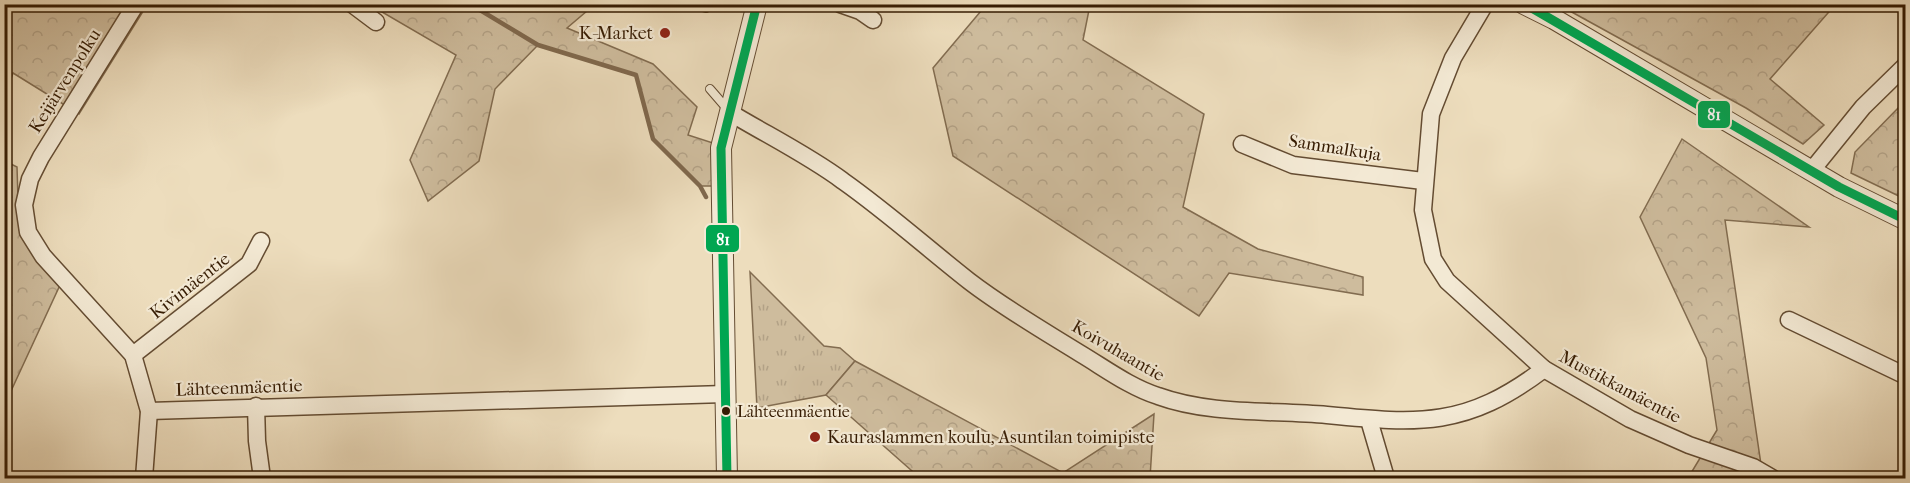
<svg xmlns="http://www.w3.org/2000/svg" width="1910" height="483" viewBox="0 0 1910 483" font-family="'IM FELL French Canon',serif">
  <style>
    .grass { fill: url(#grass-tufts); stroke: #826c50; stroke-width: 1.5 }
    .forest { fill: url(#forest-crowns); stroke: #826c50; stroke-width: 1.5 }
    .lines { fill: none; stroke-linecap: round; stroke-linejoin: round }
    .stream { stroke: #7f684d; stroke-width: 4.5 }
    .service-casing { stroke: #644c32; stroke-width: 10 }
    .minor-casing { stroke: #644c32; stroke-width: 19 }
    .tertiary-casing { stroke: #644c32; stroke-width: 22 }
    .service { stroke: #f3e9d4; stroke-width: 8 }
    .minor { stroke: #f3e9d4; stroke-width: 16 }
    .tertiary { stroke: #f3e9d4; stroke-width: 20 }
    .bus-1-casing { stroke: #f3e9d4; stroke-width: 14 }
    .bus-1 { stroke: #00a651; stroke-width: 9 }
    .poi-dot { fill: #8f2418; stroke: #f3e9d4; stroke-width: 2 }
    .bus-dot { fill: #361c03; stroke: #f3e9d4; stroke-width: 2 }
    .labels { text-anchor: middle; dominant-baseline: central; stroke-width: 4.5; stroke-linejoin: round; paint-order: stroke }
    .bus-label { font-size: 16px; fill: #361c03; stroke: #f3e9d4; text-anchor: start }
    .poi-label { font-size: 18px; fill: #361c03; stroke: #f3e9d4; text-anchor: end }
    .street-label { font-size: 18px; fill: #361c03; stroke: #f3e9d4 }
    .line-badge { stroke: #f3e9d4; stroke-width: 2 }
    .badge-label { font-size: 16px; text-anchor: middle; font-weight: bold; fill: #fff }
  </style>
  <defs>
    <pattern id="grass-tufts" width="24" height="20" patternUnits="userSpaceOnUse" patternTransform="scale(1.5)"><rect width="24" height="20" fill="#cebc9d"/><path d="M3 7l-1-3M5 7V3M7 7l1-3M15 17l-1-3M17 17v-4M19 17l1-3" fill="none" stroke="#b2a186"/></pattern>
    <pattern id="forest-crowns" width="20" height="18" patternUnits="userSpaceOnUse" patternTransform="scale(1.5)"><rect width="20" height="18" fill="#cebc9d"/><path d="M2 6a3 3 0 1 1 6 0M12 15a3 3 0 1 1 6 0" fill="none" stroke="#b2a186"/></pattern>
  </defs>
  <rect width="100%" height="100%" fill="#edddbd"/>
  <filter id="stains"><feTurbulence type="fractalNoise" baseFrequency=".00333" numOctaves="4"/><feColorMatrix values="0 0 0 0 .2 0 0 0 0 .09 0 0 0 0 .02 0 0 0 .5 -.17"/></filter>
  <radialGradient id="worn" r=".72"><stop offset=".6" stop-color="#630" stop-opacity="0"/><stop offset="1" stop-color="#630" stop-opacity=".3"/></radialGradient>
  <!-- grass -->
  <path class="grass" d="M 750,272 L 824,346 L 840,348 L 855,361 L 826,395 L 757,408 Z"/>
  <!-- forest -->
  <g class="forest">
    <path d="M 5,5 L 147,5 L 79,114 L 13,73 L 5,96 Z"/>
    <path d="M 370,5 L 594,5 L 567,28 L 653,64 L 697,107 L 688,135 L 713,143 L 712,186 L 700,186 L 653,139 L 636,75 L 538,45 L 495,89 L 479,161 L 428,201 L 410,160 L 456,55 Z"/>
    <path d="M 986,5 L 1090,5 L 1083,40 L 1204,114 L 1183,207 L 1258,249 L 1363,277 L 1363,295 L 1229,273 L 1199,316 L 953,156 L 933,68 Z"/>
    <path d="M 1559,5 L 1835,5 L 1770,79 L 1824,125 L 1803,144 L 1746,108 Z"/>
    <path d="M 1903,103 L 1906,105 L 1905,199 L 1851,173 L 1855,152 Z"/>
    <path d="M 1682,139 L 1809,227 L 1725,220 L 1763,478 L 1688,478 L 1717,430 L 1706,358 L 1640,217 Z"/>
    <path d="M 5,161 L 17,167 L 19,230 L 60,285 L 5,404 Z"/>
    <path d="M 855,361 L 1063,473 L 1154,414 L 1150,478 L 920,478 L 826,395 Z"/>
  </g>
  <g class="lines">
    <!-- stream -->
    <path class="stream" d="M 470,4 L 538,45 L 636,75 L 653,139 L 700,186 L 706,197"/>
    <defs>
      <g id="service">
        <path d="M 693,4 L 706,8"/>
        <path d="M 710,89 L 729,111"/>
      </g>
      <g id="minor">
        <path d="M 136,4 L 41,157 L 30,179 L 24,205 L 28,232 L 43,256 L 133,355 L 149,411 L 144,478"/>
        <path d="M 352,4 L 376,22"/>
        <path d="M 840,4 L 860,11 L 873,20"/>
        <path d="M 1485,4 L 1453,58 L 1431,114 L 1423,210 L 1433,259 L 1447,281 L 1544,369 L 1630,419 L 1689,445 L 1753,467 L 1772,478"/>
        <path d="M 729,112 C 767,135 808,155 843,181 C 887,212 927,248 969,281 C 1004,308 1044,331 1081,354 C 1106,369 1130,387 1158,396 C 1210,415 1272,410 1327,415 C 1420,424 1466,428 1544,369"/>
        <path d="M 1242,144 L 1293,165 L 1423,181"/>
        <path d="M 1812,170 L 1863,107 L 1906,65"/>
        <path d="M 1789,320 L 1906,376"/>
        <path d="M 133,355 L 249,264 L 261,241"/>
        <path d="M 256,406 L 257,441 L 262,478"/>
        <path d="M 149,411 L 725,394"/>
        <path d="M 1369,420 L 1386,478"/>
      </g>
      <g id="tertiary">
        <path d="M 1524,4 L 1554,19 L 1839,187 L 1906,220"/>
        <path d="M 727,478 L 721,148 L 757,4"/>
      </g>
    </defs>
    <!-- service casing -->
    <use href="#service" class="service-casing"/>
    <!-- minor casing -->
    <use href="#minor" class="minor-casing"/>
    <!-- tertiary casing -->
    <use href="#tertiary" class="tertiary-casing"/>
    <!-- service -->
    <use href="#service" class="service"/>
    <!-- minor -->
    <use href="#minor" class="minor"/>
    <!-- tertiary -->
    <use href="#tertiary" class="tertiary"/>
    <defs>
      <g id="bus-1">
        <path d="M 1525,4 L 1839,187 L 1906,220"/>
        <path d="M 727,478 L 721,148 L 757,4"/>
      </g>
    </defs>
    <!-- bus-1 casing -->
    <use href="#bus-1" class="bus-1-casing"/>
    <!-- bus-1 -->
    <use href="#bus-1" class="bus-1"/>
  </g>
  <!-- markers -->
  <g class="poi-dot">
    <circle cx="665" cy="33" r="6"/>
    <circle cx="815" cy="437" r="6"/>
  </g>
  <circle class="bus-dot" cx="726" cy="411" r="5"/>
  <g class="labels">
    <!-- bus labels -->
    <g class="bus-label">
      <text x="737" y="411">Lähteenmäentie</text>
    </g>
    <!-- poi labels -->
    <g class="poi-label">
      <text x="653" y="33">K-Market</text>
      <text x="827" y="437" text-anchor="start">Kauraslammen koulu, Asuntilan toimipiste</text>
    </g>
    <!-- street labels -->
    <g class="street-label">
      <text transform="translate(65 81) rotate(-58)">Keijärvenpolku</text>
      <text transform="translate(1335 148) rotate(9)">Sammalkuja</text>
      <text transform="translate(190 286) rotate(-38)">Kivimäentie</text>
      <text transform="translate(1118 351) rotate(30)">Koivuhaantie</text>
      <text transform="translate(1620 387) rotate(28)">Mustikkamäentie</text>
      <text transform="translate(239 388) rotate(-2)">Lähteenmäentie</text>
    </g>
  </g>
  <g class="line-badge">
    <rect x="1697" y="100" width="34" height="29" rx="6" fill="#00a651"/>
    <rect x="705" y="224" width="35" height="29" rx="6" fill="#00a651"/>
  </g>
  <g class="badge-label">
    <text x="1714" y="120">81</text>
    <text x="723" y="245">81</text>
  </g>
  <!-- margin -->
  <rect width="1910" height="483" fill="none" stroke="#edddbd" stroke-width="24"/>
  <rect x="6" y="6" width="1898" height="471" fill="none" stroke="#361c03" stroke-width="3"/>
  <rect x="12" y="12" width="1886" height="459" fill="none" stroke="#361c03" stroke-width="1.5"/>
  <rect width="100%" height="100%" filter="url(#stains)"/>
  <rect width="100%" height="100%" fill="url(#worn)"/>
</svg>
